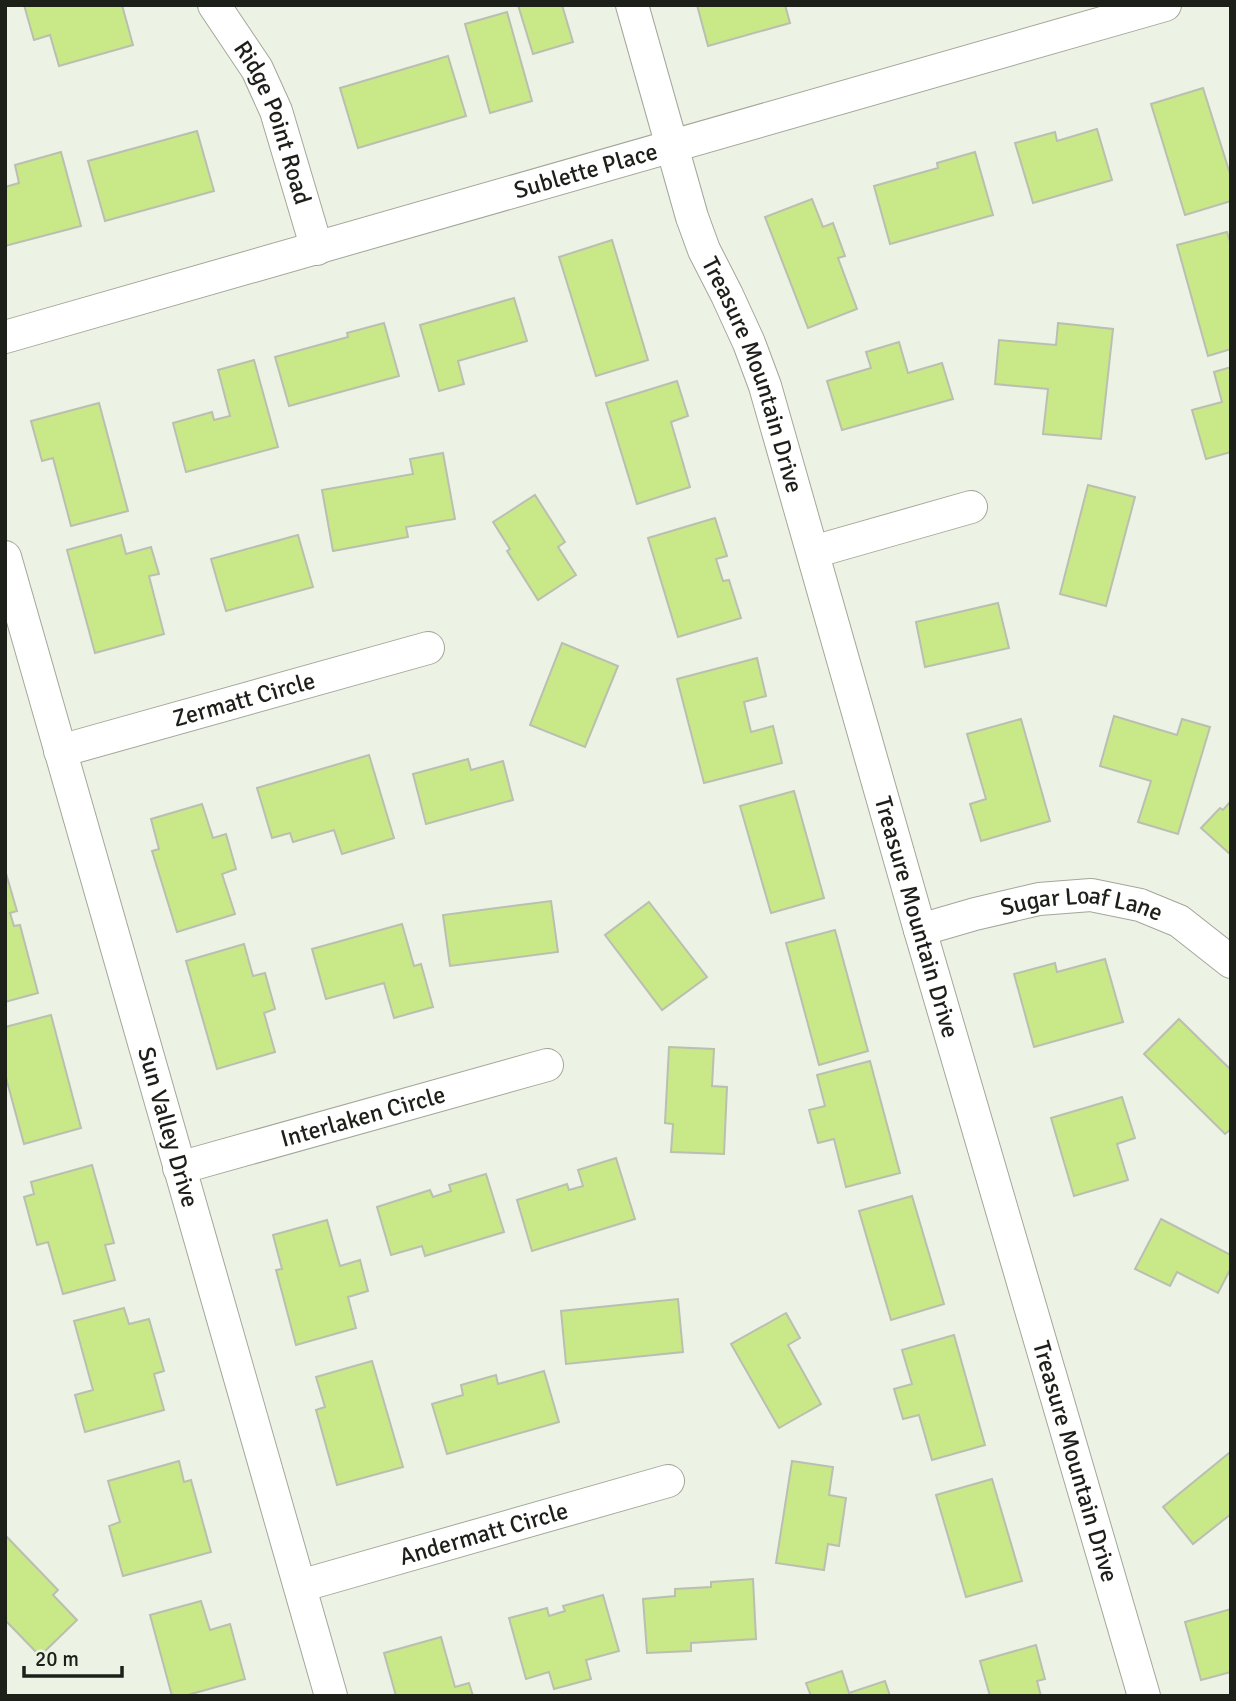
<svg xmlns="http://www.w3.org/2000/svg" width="1236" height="1701" viewBox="0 0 1236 1701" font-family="Signika,sans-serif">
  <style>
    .building { fill: #c9e888; stroke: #babfb1; stroke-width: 2 }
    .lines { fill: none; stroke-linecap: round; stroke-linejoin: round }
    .minor-casing { stroke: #a2a799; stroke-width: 34 }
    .minor { stroke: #fff; stroke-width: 32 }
    .labels { text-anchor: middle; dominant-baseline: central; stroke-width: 5; stroke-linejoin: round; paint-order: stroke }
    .street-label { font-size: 24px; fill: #1d1f19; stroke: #edf3e4 }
  </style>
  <rect width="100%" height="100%" fill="#edf3e4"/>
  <!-- building -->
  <g class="building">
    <path d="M 24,5 L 122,5 L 133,45 L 59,66 L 50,35 L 34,40 Z"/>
    <path d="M 518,5 L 562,5 L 573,42 L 533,54 Z"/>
    <path d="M 697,5 L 785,5 L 790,23 L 708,46 Z"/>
    <path d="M 507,12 L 532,101 L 490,113 L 465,24 Z"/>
    <path d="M 448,56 L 466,116 L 358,148 L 340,88 Z"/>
    <path d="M 1203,88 L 1231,177 L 1231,201 L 1185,215 L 1151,104 Z"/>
    <path d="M 1097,129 L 1112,180 L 1033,203 L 1015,143 L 1055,132 L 1057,141 Z"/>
    <path d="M 197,131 L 214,191 L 105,221 L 88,161 Z"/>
    <path d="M 61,152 L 81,226 L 5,246 L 5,187 L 19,183 L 15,165 Z"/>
    <path d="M 975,152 L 993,215 L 890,244 L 874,186 L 938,168 L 937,163 Z"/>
    <path d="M 812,199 L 823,227 L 833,223 L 845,256 L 838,258 L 857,309 L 808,328 L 765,217 Z"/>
    <path d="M 1227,232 L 1231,245 L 1231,349 L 1208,356 L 1177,245 Z"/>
    <path d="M 612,240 L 648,360 L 596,376 L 559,257 Z"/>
    <path d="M 514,298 L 527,341 L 458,361 L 464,384 L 439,391 L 420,325 Z"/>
    <path d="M 384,323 L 399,376 L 289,406 L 275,357 L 348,337 L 347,333 Z"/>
    <path d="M 1058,323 L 1113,329 L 1101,439 L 1043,434 L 1048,389 L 995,384 L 999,340 L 1056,345 Z"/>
    <path d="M 899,342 L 908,373 L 942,363 L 953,399 L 842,430 L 827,381 L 871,368 L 866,352 Z"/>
    <path d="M 254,360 L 278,447 L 186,472 L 173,423 L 212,412 L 214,420 L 230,416 L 218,370 Z"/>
    <path d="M 1231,367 L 1231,452 L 1206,459 L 1192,410 L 1222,402 L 1214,372 Z"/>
    <path d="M 677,381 L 688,416 L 671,422 L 690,487 L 637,504 L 606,403 Z"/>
    <path d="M 99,403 L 128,511 L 71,526 L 53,458 L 42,461 L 31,421 Z"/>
    <path d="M 443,453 L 455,519 L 406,527 L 408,537 L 333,551 L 322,490 L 413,474 L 410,459 Z"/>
    <path d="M 1088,485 L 1135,497 L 1106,606 L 1060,594 Z"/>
    <path d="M 535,495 L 565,542 L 558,547 L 576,575 L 538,600 L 507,551 L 510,549 L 493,522 Z"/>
    <path d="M 715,518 L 727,556 L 716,559 L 723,581 L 729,580 L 741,618 L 678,637 L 648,538 Z"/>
    <path d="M 121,535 L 126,554 L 151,547 L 159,574 L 149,576 L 164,634 L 95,653 L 67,550 Z"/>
    <path d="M 298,535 L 313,587 L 226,611 L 211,559 Z"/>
    <path d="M 998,603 L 1009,648 L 925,667 L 916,622 Z"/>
    <path d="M 562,643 L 618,666 L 585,747 L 530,725 Z"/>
    <path d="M 757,658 L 766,696 L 744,702 L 751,732 L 773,726 L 782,763 L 704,783 L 677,679 Z"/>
    <path d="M 1114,716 L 1177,735 L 1182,719 L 1210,727 L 1178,834 L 1138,822 L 1151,781 L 1100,766 Z"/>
    <path d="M 1021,719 L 1050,821 L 981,841 L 970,804 L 986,799 L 967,734 Z"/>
    <path d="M 369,755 L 394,838 L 342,854 L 334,830 L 293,842 L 290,833 L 272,838 L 257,788 Z"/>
    <path d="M 468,759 L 471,770 L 503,761 L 513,800 L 426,824 L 413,774 Z"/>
    <path d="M 794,791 L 824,898 L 771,913 L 740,806 Z"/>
    <path d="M 1231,801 L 1231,855 L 1201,828 L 1220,808 L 1223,810 Z"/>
    <path d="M 202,804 L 213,838 L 226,834 L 236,869 L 222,874 L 235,914 L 177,932 L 152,851 L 159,849 L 151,819 Z"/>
    <path d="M 5,870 L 17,911 L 10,913 L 14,926 L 20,925 L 38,993 L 5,1002 Z"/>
    <path d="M 551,901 L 558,952 L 450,966 L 443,915 Z"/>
    <path d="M 649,902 L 707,977 L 662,1010 L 605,935 Z"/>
    <path d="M 402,924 L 414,966 L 421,964 L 433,1007 L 394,1018 L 384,983 L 326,999 L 312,949 Z"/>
    <path d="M 835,930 L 868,1051 L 819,1065 L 786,943 Z"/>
    <path d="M 244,944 L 253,976 L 265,973 L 275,1009 L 264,1013 L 275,1052 L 217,1069 L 186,961 Z"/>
    <path d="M 1105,959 L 1123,1022 L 1034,1047 L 1014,974 L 1055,963 L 1057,972 Z"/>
    <path d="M 51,1015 L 81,1128 L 24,1144 L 5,1074 L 5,1027 Z"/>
    <path d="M 1179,1019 L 1231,1070 L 1231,1129 L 1225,1134 L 1144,1054 Z"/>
    <path d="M 669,1047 L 714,1049 L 712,1086 L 727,1087 L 724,1154 L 671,1152 L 673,1124 L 665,1123 Z"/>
    <path d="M 870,1061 L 900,1173 L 846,1187 L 834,1139 L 818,1143 L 809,1110 L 825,1106 L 817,1075 Z"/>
    <path d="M 1122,1097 L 1135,1138 L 1117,1144 L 1128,1180 L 1074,1196 L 1051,1118 Z"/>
    <path d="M 616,1158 L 635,1219 L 532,1251 L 517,1200 L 567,1184 L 569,1190 L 583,1186 L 578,1170 Z"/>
    <path d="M 92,1165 L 114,1243 L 105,1245 L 115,1280 L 63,1294 L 48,1242 L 37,1245 L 24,1197 L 34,1194 L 31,1182 Z"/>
    <path d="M 486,1174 L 504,1232 L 425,1256 L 422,1246 L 391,1255 L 377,1207 L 430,1190 L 433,1197 L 451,1191 L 449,1185 Z"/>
    <path d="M 912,1196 L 944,1304 L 891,1320 L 859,1211 Z"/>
    <path d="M 1161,1219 L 1231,1255 L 1231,1268 L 1218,1293 L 1177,1272 L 1170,1286 L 1135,1269 Z"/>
    <path d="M 327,1220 L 340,1266 L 360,1260 L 368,1291 L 348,1297 L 356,1328 L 296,1345 L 276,1270 L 282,1269 L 273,1235 Z"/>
    <path d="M 678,1299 L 683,1352 L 566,1364 L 561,1311 Z"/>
    <path d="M 124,1308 L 129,1324 L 149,1319 L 164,1371 L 154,1374 L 164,1410 L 85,1432 L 75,1395 L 93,1390 L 74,1321 Z"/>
    <path d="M 786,1313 L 800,1338 L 788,1345 L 821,1404 L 779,1428 L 731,1344 Z"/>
    <path d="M 954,1335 L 985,1445 L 932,1460 L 919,1415 L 903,1419 L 894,1389 L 912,1384 L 902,1350 Z"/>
    <path d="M 372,1361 L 403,1467 L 337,1485 L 316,1410 L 325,1407 L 316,1377 Z"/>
    <path d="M 544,1371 L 559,1422 L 447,1454 L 432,1404 L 463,1395 L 461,1385 L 496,1375 L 498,1384 Z"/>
    <path d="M 1229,1453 L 1231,1455 L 1231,1514 L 1193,1544 L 1163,1507 Z"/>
    <path d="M 179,1461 L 184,1482 L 191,1480 L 211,1552 L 123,1576 L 109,1526 L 120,1522 L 108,1481 Z"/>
    <path d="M 792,1461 L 833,1467 L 829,1495 L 846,1498 L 839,1546 L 828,1544 L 824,1570 L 776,1563 Z"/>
    <path d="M 992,1479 L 1022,1581 L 966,1597 L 936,1495 Z"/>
    <path d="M 5,1535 L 58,1590 L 53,1595 L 77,1620 L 40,1656 L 5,1620 Z"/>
    <path d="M 753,1579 L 756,1639 L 691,1643 L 691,1651 L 647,1653 L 643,1599 L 675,1596 L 675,1589 L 711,1587 L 711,1582 Z"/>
    <path d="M 603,1595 L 619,1651 L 586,1660 L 591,1679 L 554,1689 L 549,1672 L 526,1679 L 509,1618 L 547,1608 L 549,1616 L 565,1611 L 563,1606 Z"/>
    <path d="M 201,1601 L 210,1630 L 230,1624 L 245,1679 L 184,1696 L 172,1696 L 150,1615 Z"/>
    <path d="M 1231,1609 L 1231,1672 L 1201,1680 L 1185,1622 Z"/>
    <path d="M 441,1637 L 455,1687 L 469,1683 L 473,1696 L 396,1696 L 384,1653 Z"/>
    <path d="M 1036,1645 L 1045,1679 L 1037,1681 L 1041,1696 L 990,1696 L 980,1661 Z"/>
    <path d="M 842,1671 L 849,1693 L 885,1681 L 890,1696 L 811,1696 L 806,1683 Z"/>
  </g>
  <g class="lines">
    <defs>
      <g id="minor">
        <path id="s1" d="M 214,5 L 257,69 L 276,111 L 317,249"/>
        <path id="s2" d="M 632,5 L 692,217 L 704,250 L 727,295 L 749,343 L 765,386 L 920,930 L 1144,1696"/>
        <path id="s3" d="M 5,337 L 1165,5"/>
        <path d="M 813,552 L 971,507"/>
        <path id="s4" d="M 5,557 L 331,1696"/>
        <path id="s5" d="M 60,751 L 428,648"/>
        <path id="s6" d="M 920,930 L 975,914 L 1039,899 L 1091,895 L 1140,905 L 1179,921 L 1231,962"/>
        <path id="s7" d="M 179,1168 L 547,1065"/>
        <path id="s8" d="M 300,1586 L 668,1481"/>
      </g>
    </defs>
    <!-- minor casing -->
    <use href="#minor" class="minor-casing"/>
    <!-- minor -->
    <use href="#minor" class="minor"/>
  </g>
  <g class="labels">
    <!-- street labels -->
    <g class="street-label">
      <text stroke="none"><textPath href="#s1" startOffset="133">Ridge Point Road</textPath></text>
      <text stroke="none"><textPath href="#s3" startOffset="604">Sublette Place</textPath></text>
      <text stroke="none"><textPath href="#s2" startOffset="390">Treasure Mountain Drive</textPath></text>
      <text stroke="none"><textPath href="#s5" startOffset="191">Zermatt Circle</textPath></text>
      <text stroke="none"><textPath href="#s6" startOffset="166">Sugar Loaf Lane</textPath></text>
      <text stroke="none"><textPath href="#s2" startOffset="957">Treasure Mountain Drive</textPath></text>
      <text stroke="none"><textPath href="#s7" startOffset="191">Interlaken Circle</textPath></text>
      <text stroke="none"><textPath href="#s4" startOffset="593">Sun Valley Drive</textPath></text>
      <text stroke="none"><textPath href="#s2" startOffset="1524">Treasure Mountain Drive</textPath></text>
      <text stroke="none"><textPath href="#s8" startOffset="191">Andermatt Circle</textPath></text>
    </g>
  </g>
  <!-- border -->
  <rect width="1236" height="1701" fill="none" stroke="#1d1f19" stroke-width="14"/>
  <!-- scale -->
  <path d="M24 1666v10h98v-10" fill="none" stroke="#1d1f19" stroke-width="3.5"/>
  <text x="35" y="1666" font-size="21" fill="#1d1f19" stroke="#edf3e4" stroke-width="5" paint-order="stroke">20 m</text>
</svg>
